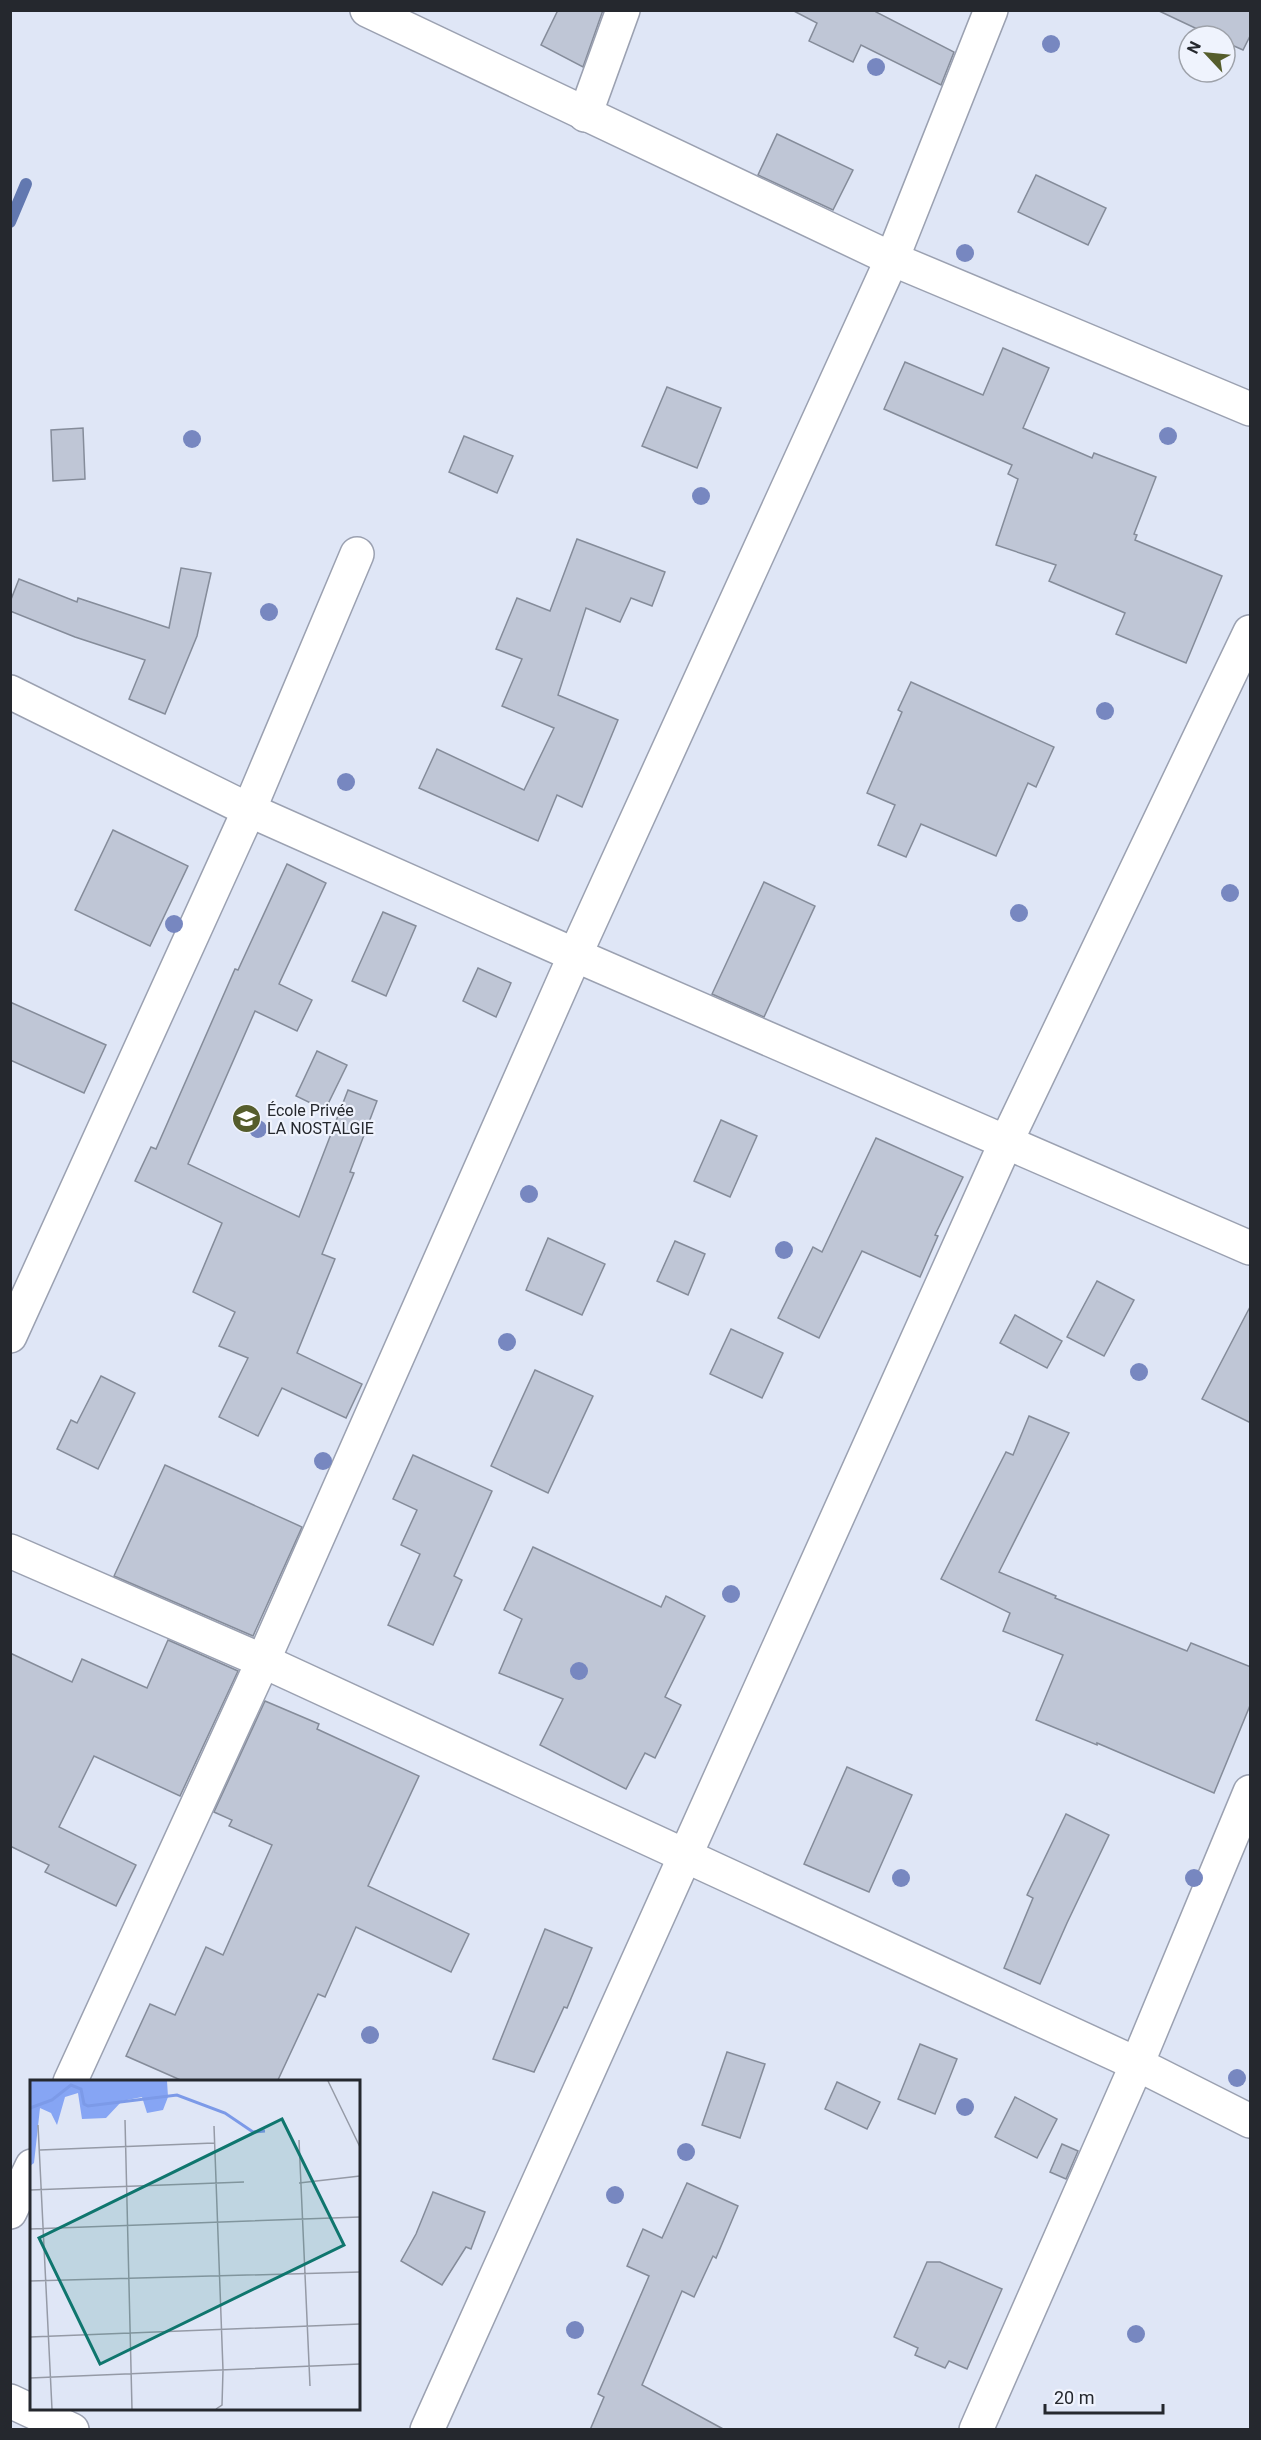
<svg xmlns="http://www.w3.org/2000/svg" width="1261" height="2440" viewBox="0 0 1261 2440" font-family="Roboto,sans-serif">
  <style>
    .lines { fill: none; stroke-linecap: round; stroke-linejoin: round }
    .stream { stroke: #6278b0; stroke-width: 12 }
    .building { fill: #bfc6d6; stroke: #858c9a; stroke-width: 1.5 }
    .minor-casing { stroke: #9ba1b1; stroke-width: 36 }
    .minor { stroke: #fff; stroke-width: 33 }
    .tree { fill: #7787c0 }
    .labels { text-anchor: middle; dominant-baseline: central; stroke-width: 4.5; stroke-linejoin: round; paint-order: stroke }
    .poi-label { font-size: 16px; fill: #25282e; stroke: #eff3fd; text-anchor: start }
    .inset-river { fill: none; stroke: #7c9ae8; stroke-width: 3 }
    .inset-road { fill: none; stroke: #959aa6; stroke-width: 1.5 }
    .view { fill: #0f766e; fill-opacity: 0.15; stroke: #0f766e; stroke-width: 3 }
    .inset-edge { fill: none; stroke: #25282e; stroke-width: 3 }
  </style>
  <rect width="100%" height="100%" fill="#dfe6f6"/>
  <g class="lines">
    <!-- stream -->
    <path class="stream" d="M 10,222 L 26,184"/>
  </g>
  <!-- building -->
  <g class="building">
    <path d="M 558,10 L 603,10 L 583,67 L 541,45 Z"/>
    <path d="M 792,10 L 877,10 L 876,12 L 954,52 L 941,85 L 861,45 L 853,62 L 809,41 L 817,23 Z"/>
    <path d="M 1157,10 L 1251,10 L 1251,34 L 1243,50 L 1225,42 L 1225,36 L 1212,36 Z"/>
    <path d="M 777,134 L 853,170 L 833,210 L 758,175 Z"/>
    <path d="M 1036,175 L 1106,208 L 1088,245 L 1018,212 Z"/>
    <path d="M 1003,348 L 1049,368 L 1023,428 L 1092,458 L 1094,453 L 1156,477 L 1134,534 L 1137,535 L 1135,540 L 1222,576 L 1186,663 L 1116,634 L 1125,613 L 1049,581 L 1056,565 L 996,545 L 1018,479 L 1008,474 L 1012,465 L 884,409 L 905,362 L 983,395 Z"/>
    <path d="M 667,387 L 721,408 L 697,468 L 642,446 Z"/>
    <path d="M 83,428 L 85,479 L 53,481 L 51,430 Z"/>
    <path d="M 464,436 L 513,456 L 497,493 L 449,472 Z"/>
    <path d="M 577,539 L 665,572 L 652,606 L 631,598 L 620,622 L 586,608 L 558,695 L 618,720 L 582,807 L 557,795 L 538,841 L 419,788 L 437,749 L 524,790 L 554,728 L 502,706 L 522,659 L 496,649 L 517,598 L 550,611 Z"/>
    <path d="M 181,568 L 211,573 L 197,636 L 165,714 L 129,699 L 145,660 L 75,637 L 10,611 L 10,602 L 19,579 L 77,602 L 78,598 L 169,628 Z"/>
    <path d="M 911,682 L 1054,747 L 1036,787 L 1028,783 L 996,856 L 921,824 L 906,857 L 878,845 L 895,805 L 867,793 L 902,712 L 898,710 Z"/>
    <path d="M 113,830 L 188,866 L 150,946 L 75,910 Z"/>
    <path d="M 287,864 L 326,883 L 279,984 L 312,1000 L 297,1031 L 255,1011 L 188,1164 L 299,1217 L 348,1090 L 377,1101 L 350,1172 L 354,1173 L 322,1254 L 335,1259 L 297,1353 L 362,1384 L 346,1418 L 282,1388 L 258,1436 L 219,1417 L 248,1358 L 219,1346 L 235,1312 L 193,1292 L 222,1223 L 135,1181 L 151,1147 L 156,1149 L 235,969 L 238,970 Z"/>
    <path d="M 764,882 L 815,906 L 764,1017 L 712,994 Z"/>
    <path d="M 383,912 L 416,926 L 386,996 L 352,981 Z"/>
    <path d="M 478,968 L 511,983 L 496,1017 L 463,1001 Z"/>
    <path d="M 10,1002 L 106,1045 L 84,1093 L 10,1060 Z"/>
    <path d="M 317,1051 L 347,1065 L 325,1110 L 296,1096 Z"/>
    <path d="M 721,1120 L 757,1136 L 730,1197 L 694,1181 Z"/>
    <path d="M 876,1138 L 963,1177 L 935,1235 L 938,1236 L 920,1277 L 862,1251 L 819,1338 L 778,1318 L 813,1247 L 822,1252 Z"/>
    <path d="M 548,1238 L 605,1264 L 582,1315 L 526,1290 Z"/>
    <path d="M 675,1241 L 705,1254 L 688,1295 L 657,1281 Z"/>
    <path d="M 1097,1281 L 1134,1300 L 1104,1356 L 1067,1337 Z"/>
    <path d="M 1251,1305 L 1251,1423 L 1202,1399 Z"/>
    <path d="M 1015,1315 L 1062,1341 L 1047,1368 L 1000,1343 Z"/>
    <path d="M 731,1329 L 783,1353 L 762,1398 L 710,1374 Z"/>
    <path d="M 535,1370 L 593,1396 L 548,1493 L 491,1466 Z"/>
    <path d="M 101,1376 L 135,1393 L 98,1469 L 57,1449 L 71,1420 L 77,1423 Z"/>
    <path d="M 1029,1416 L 1069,1433 L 999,1572 L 1056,1596 L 1055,1598 L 1187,1651 L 1191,1643 L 1251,1667 L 1251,1703 L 1214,1793 L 1097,1743 L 1097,1745 L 1036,1720 L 1063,1655 L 1003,1631 L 1010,1613 L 941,1579 L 1006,1452 L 1013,1455 Z"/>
    <path d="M 413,1455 L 492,1491 L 454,1576 L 462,1580 L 433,1645 L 388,1625 L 420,1554 L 401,1545 L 417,1510 L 393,1499 Z"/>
    <path d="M 165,1465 L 302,1527 L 253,1636 L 114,1576 Z"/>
    <path d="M 533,1547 L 661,1607 L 666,1596 L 705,1616 L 665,1697 L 681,1705 L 655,1758 L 645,1753 L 626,1789 L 540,1745 L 563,1699 L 499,1673 L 522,1619 L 504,1610 Z"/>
    <path d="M 168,1640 L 238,1671 L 180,1796 L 94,1756 L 59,1827 L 136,1865 L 116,1906 L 45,1872 L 49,1865 L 10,1846 L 10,1653 L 72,1682 L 82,1659 L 147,1688 Z"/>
    <path d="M 265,1701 L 319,1724 L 317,1729 L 419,1776 L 368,1886 L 469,1934 L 451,1972 L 356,1927 L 325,1997 L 318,1994 L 277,2082 L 185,2082 L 126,2056 L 150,2004 L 175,2015 L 206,1947 L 223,1955 L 272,1845 L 229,1826 L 232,1820 L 214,1812 Z"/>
    <path d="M 847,1767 L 912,1795 L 869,1892 L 804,1864 Z"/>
    <path d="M 1066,1814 L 1109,1835 L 1067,1923 L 1040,1984 L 1004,1968 L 1033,1898 L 1027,1895 Z"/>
    <path d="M 545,1929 L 592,1948 L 567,2008 L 564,2007 L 534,2072 L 493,2059 Z"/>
    <path d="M 920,2044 L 957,2059 L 935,2114 L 898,2099 Z"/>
    <path d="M 727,2052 L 765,2064 L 740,2138 L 702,2125 Z"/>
    <path d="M 837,2082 L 880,2102 L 867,2129 L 825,2109 Z"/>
    <path d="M 1015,2097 L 1057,2119 L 1037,2158 L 995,2137 Z"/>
    <path d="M 1062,2144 L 1078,2151 L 1066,2179 L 1050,2172 Z"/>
    <path d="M 687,2183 L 738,2206 L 716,2258 L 713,2256 L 694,2297 L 682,2291 L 642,2385 L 725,2430 L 590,2430 L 604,2397 L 598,2394 L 649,2276 L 627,2266 L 643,2229 L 662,2238 Z"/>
    <path d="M 433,2192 L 485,2212 L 471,2249 L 466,2247 L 442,2285 L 401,2261 L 416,2234 Z"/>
    <path d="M 927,2262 L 940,2262 L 1002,2289 L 967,2369 L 949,2361 L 945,2368 L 915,2355 L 918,2348 L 894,2337 Z"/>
  </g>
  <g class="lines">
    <defs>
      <g id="minor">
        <path d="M 367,10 L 892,259 L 1250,409"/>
        <path d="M 585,115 L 623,10"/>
        <path d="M 10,692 L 249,810 L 575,955 L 1250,1248"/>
        <path d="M 10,1336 L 249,810 L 357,554"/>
        <path d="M 10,1551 L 263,1661 L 1137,2064 L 1250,2121"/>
        <path d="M 70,2082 L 263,1661 L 575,955 L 892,259 L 991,10"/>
        <path d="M 10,2212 L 32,2166"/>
        <path d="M 10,2401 L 72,2430"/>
        <path d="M 427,2430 L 1006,1142 L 1250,632"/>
        <path d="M 976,2430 L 1137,2064 L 1250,1792"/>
      </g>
    </defs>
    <!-- minor casing -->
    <use href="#minor" class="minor-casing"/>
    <!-- minor -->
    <use href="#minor" class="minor"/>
  </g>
  <!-- trees -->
  <g class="tree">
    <circle cx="1051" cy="44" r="9"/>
    <circle cx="876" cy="67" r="9"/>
    <circle cx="965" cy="253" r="9"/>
    <circle cx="1168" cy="436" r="9"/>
    <circle cx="192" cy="439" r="9"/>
    <circle cx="701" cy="496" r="9"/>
    <circle cx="269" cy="612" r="9"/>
    <circle cx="1105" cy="711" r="9"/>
    <circle cx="346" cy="782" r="9"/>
    <circle cx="1230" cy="893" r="9"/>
    <circle cx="1019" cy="913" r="9"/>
    <circle cx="174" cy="924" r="9"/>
    <circle cx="258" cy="1129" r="9"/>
    <circle cx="529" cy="1194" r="9"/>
    <circle cx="784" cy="1250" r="9"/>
    <circle cx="507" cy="1342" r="9"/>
    <circle cx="1139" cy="1372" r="9"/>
    <circle cx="323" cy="1461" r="9"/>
    <circle cx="731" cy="1594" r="9"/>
    <circle cx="579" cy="1671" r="9"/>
    <circle cx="901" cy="1878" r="9"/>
    <circle cx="1194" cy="1878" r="9"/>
    <circle cx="370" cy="2035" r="9"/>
    <circle cx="1237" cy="2078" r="9"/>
    <circle cx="965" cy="2107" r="9"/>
    <circle cx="686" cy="2152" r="9"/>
    <circle cx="615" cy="2195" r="9"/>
    <circle cx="575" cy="2330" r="9"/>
    <circle cx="1136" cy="2334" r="9"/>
  </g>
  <!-- icons -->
  <defs>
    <symbol id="school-disc" viewBox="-11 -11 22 22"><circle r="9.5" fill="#555d2c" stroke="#eff3fd"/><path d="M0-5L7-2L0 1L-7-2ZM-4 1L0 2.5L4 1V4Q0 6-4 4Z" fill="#fff"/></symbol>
  </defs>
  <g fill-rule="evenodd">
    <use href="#school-disc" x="230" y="1102" width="33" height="33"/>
  </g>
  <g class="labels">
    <!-- poi labels -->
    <g class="poi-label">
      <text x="267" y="1110">École Privée<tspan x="267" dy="18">LA NOSTALGIE</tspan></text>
    </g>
  </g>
  <!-- overview -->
  <g transform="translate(30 2080)">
    <rect width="330" height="330" fill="#dfe6f6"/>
    <path d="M 0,1 L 137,1 L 138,17 L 133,30 L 117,33 L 112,17 L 92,21 L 76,38 L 52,39 L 48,13 L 35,17 L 27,45 L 21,33 L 10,28 L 4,83 L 0,86 Z" fill="#86a5f4"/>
    <path class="inset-river" d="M 0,28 L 22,20 L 41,5 L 51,9 L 54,24 L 58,26 L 147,15 L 195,33 L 223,52 L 235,51"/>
    <path class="inset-road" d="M 298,1 L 330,67M 95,40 L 102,329M 8,45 L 22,329M 184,46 L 193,290 L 192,325 L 186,329M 269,60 L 280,306M 10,70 L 184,63M 269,103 L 330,96M 0,110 L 214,102M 0,149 L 330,137M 0,201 L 330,192M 0,257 L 330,244M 0,298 L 330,284"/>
    <path class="view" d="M 252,39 L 314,165 L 70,284 L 9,158 Z"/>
    <rect width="330" height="330" class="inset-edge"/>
  </g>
  <!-- border -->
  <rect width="1261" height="2440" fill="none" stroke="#25282e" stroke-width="24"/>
  <!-- north arrow -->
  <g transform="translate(1207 54) rotate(296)"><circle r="28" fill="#eff3fd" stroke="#9ea2aa" stroke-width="1.5"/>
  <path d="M0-4.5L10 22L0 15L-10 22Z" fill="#555d2c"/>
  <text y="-9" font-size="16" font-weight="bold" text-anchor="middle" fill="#25282e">N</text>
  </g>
  <!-- scale -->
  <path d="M1045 2404v9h118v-9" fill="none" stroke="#25282e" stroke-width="3"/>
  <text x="1054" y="2404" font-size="18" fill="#25282e" stroke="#eff3fd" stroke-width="4.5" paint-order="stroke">20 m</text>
</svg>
